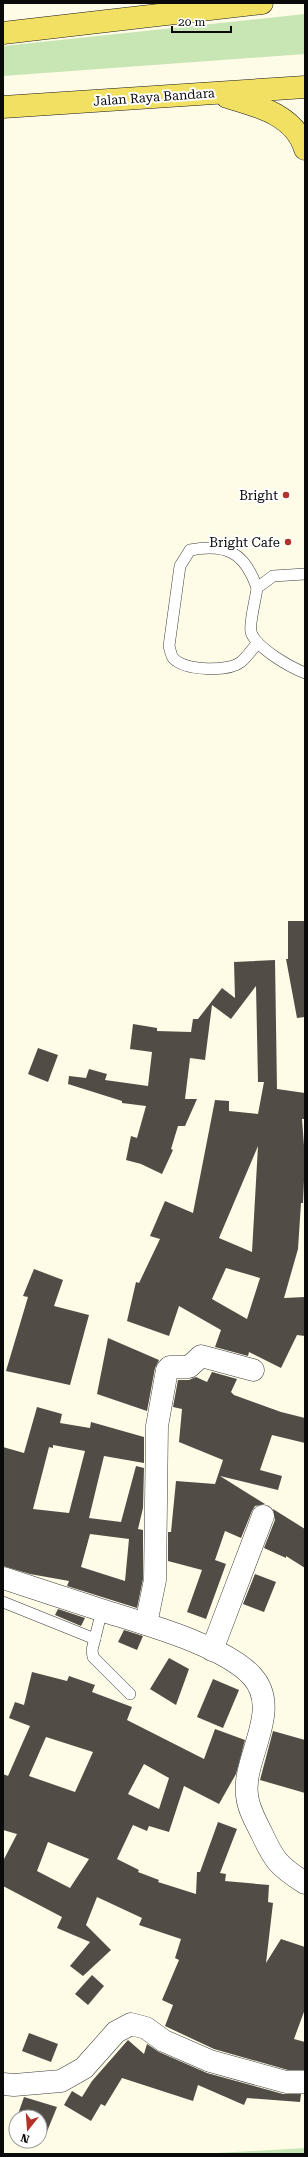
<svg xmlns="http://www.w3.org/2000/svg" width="308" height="2157" viewBox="0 0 308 2157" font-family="'Roboto Serif',serif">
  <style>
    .green { fill: #c8e5b4 }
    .building { fill: #524c47; fill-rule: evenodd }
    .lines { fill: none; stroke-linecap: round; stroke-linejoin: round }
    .lane-casing { stroke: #3d3d3d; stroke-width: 12 }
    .street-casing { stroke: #3d3d3d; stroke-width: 23 }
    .primary-casing { stroke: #1b1b1b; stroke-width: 23 }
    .lane { stroke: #fff; stroke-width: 11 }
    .street { stroke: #fff; stroke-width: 22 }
    .primary { stroke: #f2e063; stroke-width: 22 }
    .poi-dot { fill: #b23329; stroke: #fff; stroke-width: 1.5 }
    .labels { text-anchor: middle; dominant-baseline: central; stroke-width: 4; stroke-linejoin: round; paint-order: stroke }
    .street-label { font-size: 13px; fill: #0a0a0a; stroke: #fff }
    .poi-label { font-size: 13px; fill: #0a0a0a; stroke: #fff; text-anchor: end }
  </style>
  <rect width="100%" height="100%" fill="#fefce7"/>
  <!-- green -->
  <g class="green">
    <path d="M 305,14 L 305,54 L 3,76 L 3,46 Z"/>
    <path d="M 305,2148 L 305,2154 L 200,2154 Z"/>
  </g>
  <!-- building -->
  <g class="building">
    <path d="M 288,921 L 305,921 L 305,1017 L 297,1018 L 286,959 L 288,959 Z"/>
    <path d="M 275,960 L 277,1089 L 305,1093 L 305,1119 L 302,1119 L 305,1159 L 303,1203 L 301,1203 L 298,1249 L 284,1298 L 305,1297 L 305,1336 L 297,1335 L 281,1368 L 249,1352 L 248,1356 L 215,1347 L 221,1330 L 179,1306 L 169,1336 L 127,1321 L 136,1282 L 139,1283 L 160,1239 L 150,1236 L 165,1201 L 193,1213 L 215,1100 L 229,1101 L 229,1111 L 258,1114 L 264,1082 L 258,1082 L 256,986 L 231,1019 L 212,1005 L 205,1060 L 190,1058 L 185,1099 L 197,1099 L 185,1126 L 178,1126 L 171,1149 L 173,1150 L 162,1174 L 141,1164 L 126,1160 L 131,1136 L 137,1138 L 146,1106 L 122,1103 L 122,1101 L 68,1084 L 69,1076 L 86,1078 L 89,1069 L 107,1074 L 105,1080 L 148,1086 L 152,1052 L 130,1049 L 133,1024 L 157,1028 L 157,1031 L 191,1032 L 193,1019 L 198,1019 L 222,988 L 235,998 L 234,962 ZM 258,1146 L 252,1252 L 219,1238 ZM 226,1268 L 260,1278 L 247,1319 L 212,1299 Z"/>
    <path d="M 38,1048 L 58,1055 L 48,1082 L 28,1074 Z"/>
    <path d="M 34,1269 L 63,1280 L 54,1306 L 89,1315 L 70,1385 L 6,1371 L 28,1297 L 23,1296 Z"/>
    <path d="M 108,1338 L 159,1360 L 155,1368 L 147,1411 L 97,1394 Z"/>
    <path d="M 212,1372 L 237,1379 L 231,1392 L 234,1395 L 281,1412 L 305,1418 L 305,1443 L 272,1435 L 260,1470 L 282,1476 L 278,1490 L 220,1476 L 265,1504 L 255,1506 L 252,1511 L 241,1538 L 225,1531 L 215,1560 L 226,1564 L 206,1619 L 187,1612 L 202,1570 L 168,1561 L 168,1532 L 171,1532 L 176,1481 L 215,1484 L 223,1460 L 179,1442 L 182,1409 L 173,1407 L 178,1380 L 189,1380 L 196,1377 L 207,1382 Z"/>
    <path d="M 37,1407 L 62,1414 L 60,1423 L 90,1428 L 91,1422 L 144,1437 L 144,1463 L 104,1456 L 89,1518 L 121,1522 L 136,1466 L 144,1468 L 143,1508 L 138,1529 L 143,1530 L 143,1579 L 137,1608 L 67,1586 L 69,1581 L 30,1574 L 3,1566 L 3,1447 L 24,1453 ZM 53,1445 L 85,1451 L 69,1513 L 33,1509 L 49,1447 L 53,1448 ZM 90,1534 L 129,1539 L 125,1581 L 81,1567 Z"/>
    <path d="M 273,1509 L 305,1529 L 305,1568 L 286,1556 L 286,1558 L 264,1548 L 275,1520 Z"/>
    <path d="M 255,1574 L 276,1582 L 264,1612 L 243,1604 Z"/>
    <path d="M 58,1609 L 85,1618 L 81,1626 L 55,1615 Z"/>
    <path d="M 124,1630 L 143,1636 L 137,1650 L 118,1642 Z"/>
    <path d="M 169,1658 L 189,1669 L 176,1705 L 150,1689 Z"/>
    <path d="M 32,1672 L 67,1681 L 69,1676 L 95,1685 L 92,1692 L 132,1707 L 127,1720 L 204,1759 L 215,1729 L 245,1740 L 236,1774 L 219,1804 L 184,1786 L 169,1832 L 149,1826 L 147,1831 L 133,1825 L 117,1859 L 139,1870 L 138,1872 L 159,1880 L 158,1882 L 196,1894 L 197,1872 L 200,1872 L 218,1822 L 237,1829 L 220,1873 L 226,1874 L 225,1881 L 269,1885 L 268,1902 L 273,1903 L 266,1963 L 281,1939 L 305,1947 L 305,2009 L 294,2039 L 305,2042 L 304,2070 L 288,2070 L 214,2049 L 165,2026 L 173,2005 L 162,2000 L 179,1960 L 175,1958 L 181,1939 L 139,1925 L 142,1918 L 97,1897 L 86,1925 L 111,1950 L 83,1976 L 70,1966 L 90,1942 L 57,1928 L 62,1917 L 3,1886 L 3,1861 L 17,1834 L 3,1830 L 3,1774 L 8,1776 L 30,1726 L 9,1718 L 15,1702 L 24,1705 ZM 46,1737 L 93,1752 L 75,1792 L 29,1776 ZM 144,1764 L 169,1778 L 159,1809 L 128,1794 ZM 48,1842 L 89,1859 L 70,1888 L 37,1871 Z"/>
    <path d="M 213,1679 L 239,1690 L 223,1728 L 197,1717 Z"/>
    <path d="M 273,1731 L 305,1740 L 305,1793 L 260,1780 Z"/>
    <path d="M 92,1975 L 104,1986 L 88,2005 L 75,1994 Z"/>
    <path d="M 29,2033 L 58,2044 L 51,2062 L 22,2051 Z"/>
    <path d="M 128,2040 L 144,2054 L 147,2044 L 159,2052 L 207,2073 L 283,2094 L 301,2094 L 300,2102 L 247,2098 L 244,2105 L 198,2085 L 193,2101 L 122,2078 L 105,2106 L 101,2104 L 91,2121 L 64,2105 L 72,2091 L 82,2097 L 92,2081 Z"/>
    <path d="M 24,2097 L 57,2107 L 46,2134 L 40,2131 L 40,2117 L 17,2117 Z"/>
  </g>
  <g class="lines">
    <defs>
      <g id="lane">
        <path d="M 305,574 L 273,576 L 257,588 C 256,598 249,623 251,632 C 256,648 290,667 305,673"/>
        <path d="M 257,588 C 245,553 227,543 190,550 L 180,566 L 169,646 C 170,649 171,655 173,658 C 185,671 228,672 241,662 C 247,657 252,649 258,643"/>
        <path d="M 3,1602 L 95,1639"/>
        <path d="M 102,1610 L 92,1650 L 93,1657 L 130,1694"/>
      </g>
      <g id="street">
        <path d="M 3,1578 C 36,1589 68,1599 101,1610 C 141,1623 224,1645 252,1676 C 283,1710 242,1758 247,1795 C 248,1808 255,1820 261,1832 C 274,1860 278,1866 305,1883"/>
        <path d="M 146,1624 L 155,1580 L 157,1426 L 167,1370 L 170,1367 L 189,1367 L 201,1356 L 253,1370"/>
        <path d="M 212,1650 L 263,1516"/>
        <path d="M 3,2084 L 14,2085 L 61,2081 L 84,2068 L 116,2032 L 131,2024 L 146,2028 L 164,2041 L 210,2061 L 286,2082 L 305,2082"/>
      </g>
      <g id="primary">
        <path d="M 3,33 L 262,3"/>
        <path d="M 227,97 C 258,106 295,115 305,149"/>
        <path d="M 3,107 L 305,87"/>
      </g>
    </defs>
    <!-- lane casing -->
    <use href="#lane" class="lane-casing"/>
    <!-- street casing -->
    <use href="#street" class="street-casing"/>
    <!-- primary casing -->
    <use href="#primary" class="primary-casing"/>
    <!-- lane -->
    <use href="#lane" class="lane"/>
    <!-- street -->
    <use href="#street" class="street"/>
    <!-- primary -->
    <use href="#primary" class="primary"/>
  </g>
  <!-- markers -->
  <g class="poi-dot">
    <circle cx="286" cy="495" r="4"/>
    <circle cx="288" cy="542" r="4"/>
  </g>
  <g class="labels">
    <!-- street labels -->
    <g class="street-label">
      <text transform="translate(154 97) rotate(-4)">Jalan Raya Bandara</text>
    </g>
    <!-- poi labels -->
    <g class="poi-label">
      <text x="278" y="495">Bright</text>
      <text x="280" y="542">Bright Cafe</text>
    </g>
  </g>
  <!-- border -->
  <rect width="308" height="2157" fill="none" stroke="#0a0a0a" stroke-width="8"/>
  <!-- north arrow -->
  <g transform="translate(28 2129) rotate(197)"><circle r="19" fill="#ffffff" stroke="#9d9d9d"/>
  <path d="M0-3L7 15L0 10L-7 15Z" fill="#b23329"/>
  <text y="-6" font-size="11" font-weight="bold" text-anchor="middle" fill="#0a0a0a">N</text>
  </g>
  <!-- scale -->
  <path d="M172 26v6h59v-6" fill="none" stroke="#0a0a0a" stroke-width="2"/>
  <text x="178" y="26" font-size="12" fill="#0a0a0a" stroke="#ffffff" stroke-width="3" paint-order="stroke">20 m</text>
</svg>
